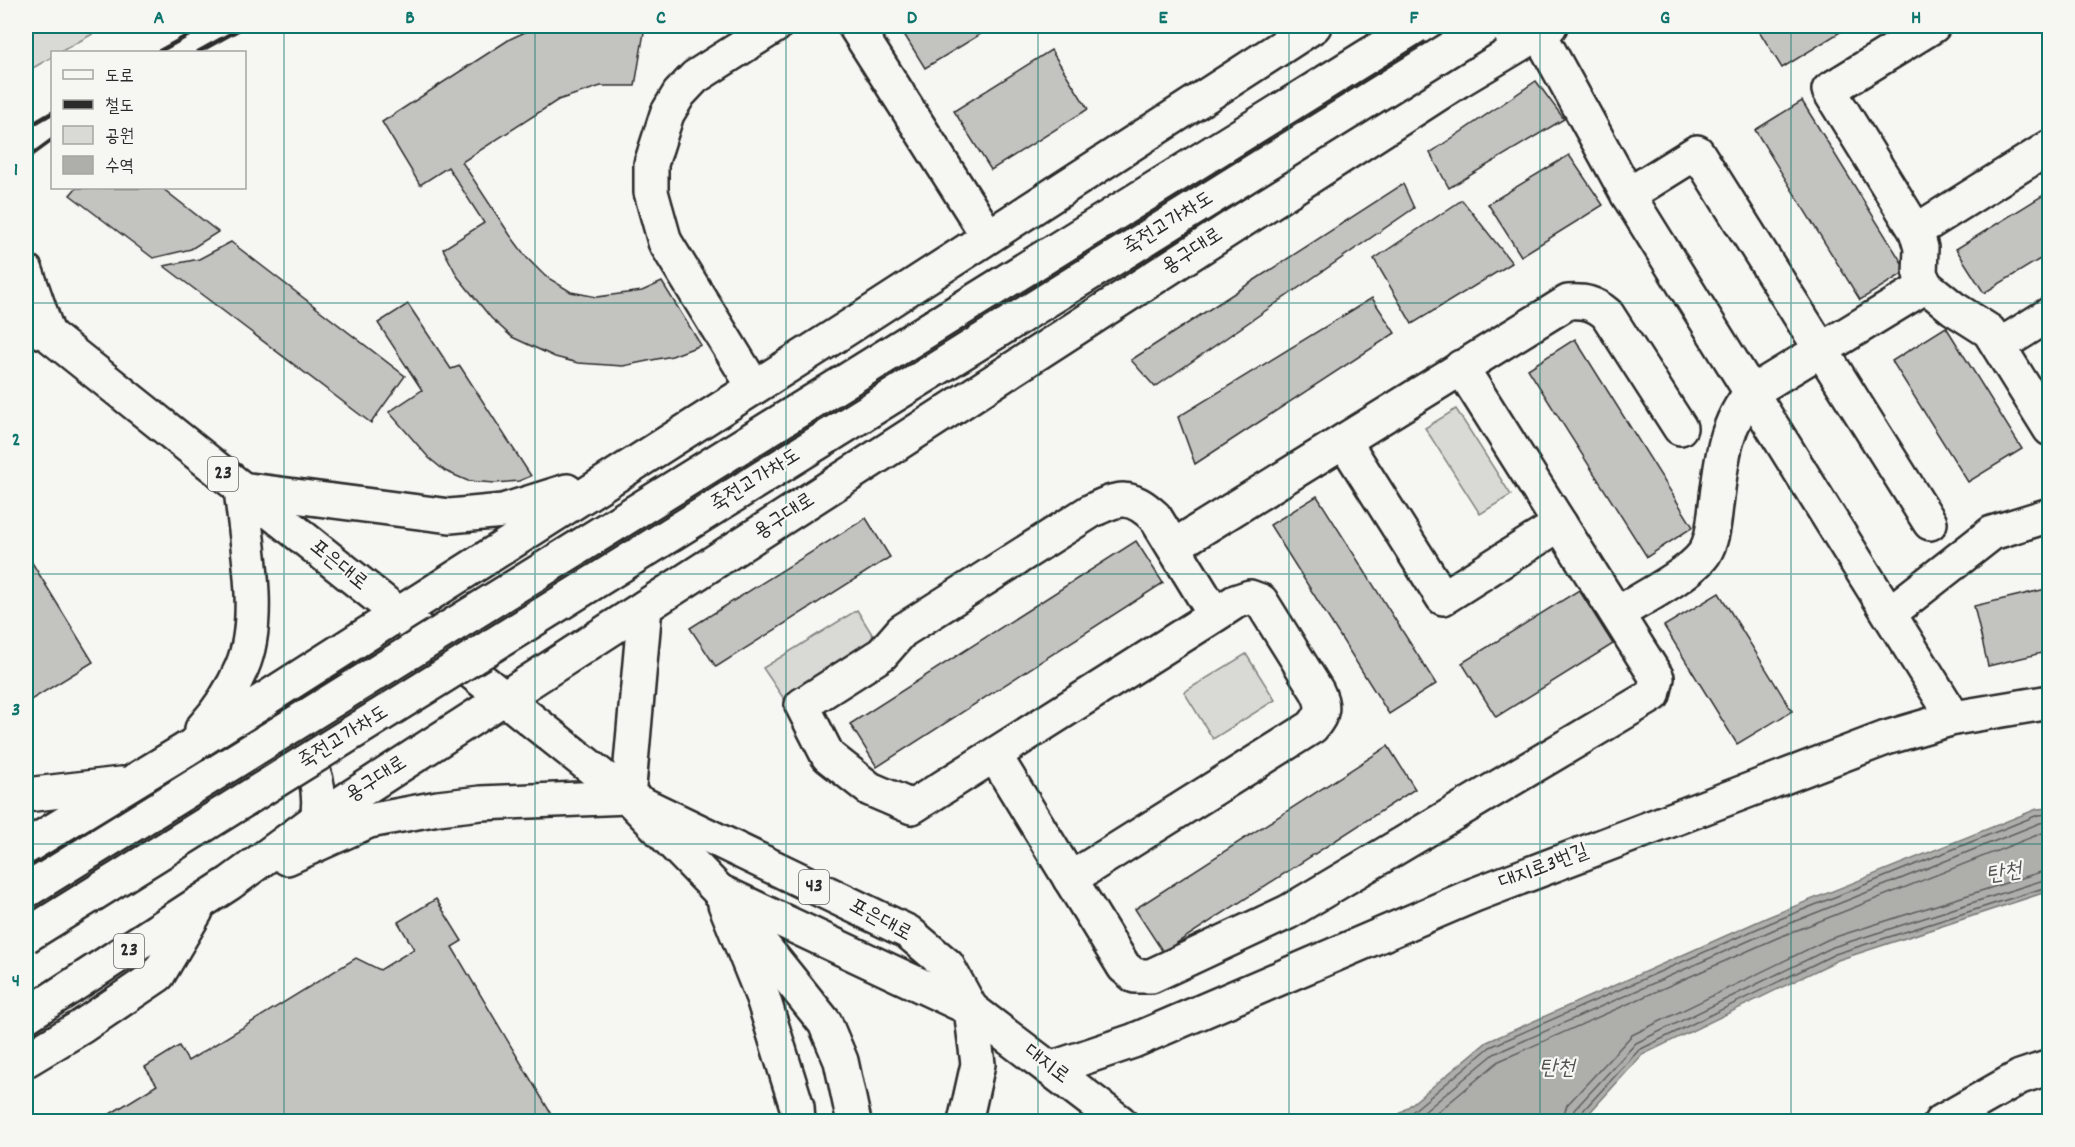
<svg xmlns="http://www.w3.org/2000/svg" width="2075" height="1147" viewBox="0 0 2075 1147" font-family="Dekko,'Poor Story',sans-serif">
  <style>
    .green { fill: #d9d9d5; stroke: #828280; stroke-width: 1.5 }
    .water { fill: #aeaeab; stroke: #7a7a78; stroke-width: 1.5 }
    .lines { fill: none; stroke-linecap: round; stroke-linejoin: round }
    .shore { stroke: #5f5f5e; stroke-width: 1.5 }
    .building { fill: #c3c3c0; stroke: #2b2b2b; stroke-width: 1.5 }
    .minor-casing { stroke: #2b2b2b; stroke-width: 38 }
    .major-casing { stroke: #2b2b2b; stroke-width: 38 }
    .highway-casing { stroke: #2b2b2b; stroke-width: 38 }
    .minor { stroke: #f6f6f2; stroke-width: 33 }
    .major { stroke: #f6f6f2; stroke-width: 33 }
    .highway { stroke: #f6f6f2; stroke-width: 33 }
    .rail { stroke: #2b2b2b; stroke-width: 4.5 }
    .major-bridge-casing { stroke: #2b2b2b; stroke-width: 38; stroke-linecap: butt }
    .major-bridge { stroke: #f6f6f2; stroke-width: 33 }
    .grid { fill: none; stroke: #0f766e; stroke-width: 1.5; stroke-opacity: 0.55 }
    .labels { text-anchor: middle; dominant-baseline: central; stroke-width: 4.5; stroke-linejoin: round; paint-order: stroke }
    .shield { fill: #f6f6f2; stroke: #686867; stroke-width: 1.5 }
    .shield-label { font-size: 20px; font-weight: bold; fill: #2b2b2b }
    .street-label { font-size: 21px; fill: #2b2b2b; stroke: #f6f6f2 }
    .water-label { font-size: 22px; font-style: italic; fill: #525251; stroke: #f6f6f2 }
    .neatline { fill: none; stroke: #0f766e; stroke-width: 2 }
    .grid-label { font-size: 20px; text-anchor: middle; font-weight: bold; fill: #0f766e }
  </style>
  <rect width="100%" height="100%" fill="#f6f6f2"/>
  <filter id="ink" filterUnits="userSpaceOnUse"><feTurbulence type="fractalNoise" baseFrequency=".0167" numOctaves="2"/><feDisplacementMap in="SourceGraphic" scale="12" xChannelSelector="R" yChannelSelector="G"/><feConvolveMatrix kernelMatrix="1 2 1 2 8 2 1 2 1" color-interpolation-filters="sRGB"/></filter>
  <g filter="url(#ink)">
    <!-- green -->
    <g class="green">
      <path d="M 26,26 L 107,26 L 60,52 L 52,52 L 52,57 L 26,72 Z"/>
      <path d="M 1456,409 L 1511,495 L 1480,514 L 1425,428 Z"/>
      <path d="M 857,610 L 880,647 L 788,705 L 763,668 Z"/>
      <path d="M 1246,654 L 1275,700 L 1213,739 L 1184,692 Z"/>
    </g>
    <!-- water -->
    <path class="water" d="M 2049,808 L 2049,891 L 1838,960 L 1642,1055 L 1582,1121 L 1391,1121 L 1487,1042 L 1768,917 L 2037,809 Z"/>
    <g class="lines">
      <!-- shore -->
      <g class="shore">
        <path d="M 1400,1122 L 1490,1047 L 1770,923 L 2038,815 L 2050,814"/>
        <path d="M 1412,1122 L 1494,1054 L 1773,930 L 2040,823 L 2050,821"/>
        <path d="M 1426,1122 L 1499,1061 L 1777,938 L 2050,830"/>
        <path d="M 1561,1122 L 1567,1105 L 1632,1035 L 1829,939 L 2050,869"/>
        <path d="M 1570,1122 L 1574,1110 L 1636,1043 L 1833,947 L 2050,878"/>
        <path d="M 1578,1122 L 1579,1115 L 1639,1050 L 1835,954 L 2050,886"/>
      </g>
    </g>
    <!-- building -->
    <g class="building">
      <path d="M 538,26 L 645,26 L 635,86 L 601,86 L 558,100 L 462,162 L 510,235 L 527,258 L 545,276 L 571,292 L 597,297 L 642,291 L 662,282 L 701,345 L 672,356 L 623,366 L 578,363 L 555,357 L 512,337 L 491,318 L 458,277 L 443,249 L 484,223 L 448,167 L 420,185 L 382,122 L 510,39 Z"/>
      <path d="M 899,26 L 994,26 L 925,68 Z"/>
      <path d="M 1756,26 L 1850,26 L 1782,68 Z"/>
      <path d="M 1051,50 L 1088,109 L 991,170 L 954,111 Z"/>
      <path d="M 1536,81 L 1564,119 L 1449,188 L 1430,153 Z"/>
      <path d="M 1802,101 L 1907,271 L 1860,300 L 1755,130 Z"/>
      <path d="M 1569,155 L 1603,205 L 1521,256 L 1488,204 Z"/>
      <path d="M 1403,184 L 1414,208 L 1155,387 L 1131,360 Z"/>
      <path d="M 76,188 L 162,188 L 218,232 L 191,249 L 153,258 L 70,195 Z"/>
      <path d="M 2050,191 L 2050,253 L 1984,293 L 1956,249 Z"/>
      <path d="M 1462,200 L 1512,263 L 1412,324 L 1374,259 Z"/>
      <path d="M 231,242 L 405,376 L 371,423 L 164,266 L 199,259 Z"/>
      <path d="M 1372,298 L 1395,333 L 1195,464 L 1178,417 Z"/>
      <path d="M 408,304 L 451,369 L 460,366 L 531,476 L 519,481 L 495,483 L 468,481 L 445,471 L 429,458 L 389,412 L 422,390 L 378,323 Z"/>
      <path d="M 1946,327 L 2022,449 L 1968,482 L 1892,361 Z"/>
      <path d="M 1575,339 L 1693,527 L 1647,557 L 1528,369 Z"/>
      <path d="M 1317,496 L 1436,684 L 1389,714 L 1270,525 Z"/>
      <path d="M 866,518 L 890,557 L 716,667 L 690,628 Z"/>
      <path d="M 1136,541 L 1163,583 L 877,767 L 850,724 Z"/>
      <path d="M 31,561 L 93,662 L 26,703 L 26,565 Z"/>
      <path d="M 2050,588 L 2050,651 L 1988,666 L 1974,606 Z"/>
      <path d="M 1579,590 L 1613,644 L 1496,717 L 1462,663 Z"/>
      <path d="M 1719,593 L 1792,711 L 1737,744 L 1664,626 Z"/>
      <path d="M 1388,746 L 1415,789 L 1163,952 L 1135,909 Z"/>
      <path d="M 436,899 L 462,941 L 452,947 L 556,1122 L 97,1122 L 157,1085 L 145,1067 L 179,1046 L 188,1061 L 356,958 L 380,970 L 414,949 L 398,922 Z"/>
    </g>
    <g class="lines">
      <defs>
        <g id="minor">
          <path d="M 855,26 L 988,236"/>
          <path d="M 1933,26 L 1829,90 L 1916,231 L 1921,248 L 1920,274 L 1926,286 L 1953,308 L 1989,331 L 2050,429"/>
          <path d="M 1539,33 L 1628,195 L 1954,718"/>
          <path d="M 1628,195 L 1697,152 L 1930,523"/>
          <path d="M 1916,231 L 2050,147"/>
          <path d="M 1999,346 L 2050,314"/>
          <path d="M 754,387 L 665,242 L 651,192 L 651,164 L 667,114 L 679,94 L 695,77 L 775,26"/>
          <path d="M 1344,441 L 1443,598 L 1560,524"/>
          <path d="M 1174,546 L 1568,302 C 1585,301 1594,303 1607,314 L 1680,428"/>
          <path d="M 1890,613 L 1992,533 L 2050,515"/>
          <path d="M 1617,614 C 1639,600 1689,575 1704,554 C 1713,540 1714,521 1716,505 C 1721,464 1724,424 1752,392 L 1926,286"/>
          <path d="M 995,756 L 1124,967 L 1135,976 L 1151,976 L 1288,912 L 1653,695 L 1657,678 L 1461,367"/>
          <path d="M 1070,879 L 1312,727 C 1323,714 1325,707 1317,691 L 1261,601 L 1250,597 L 1235,602 L 1215,615 L 912,807 L 870,789 L 828,756 L 802,705 L 882,654 L 902,631 L 1091,511 C 1120,497 1130,494 1155,517 L 1215,615"/>
          <path d="M 719,891 L 971,1009 L 1120,1122"/>
          <path d="M 725,904 L 763,998 L 797,1107 L 798,1122"/>
          <path d="M 1050,1069 L 1133,1041 L 1474,895 L 1886,738 L 1954,718 L 2050,702"/>
          <path d="M 1941,1122 L 2020,1077 L 2050,1067"/>
        </g>
        <g id="major">
          <path d="M 26,271 L 48,334"/>
          <path d="M 26,326 L 48,334 L 628,797 L 719,891"/>
          <path d="M 255,723 C 302,730 325,776 317,819"/>
          <path d="M 202,729 C 219,710 232,691 242,667 C 263,619 246,540 241,489 L 450,516 L 503,511 L 567,491"/>
          <path d="M 26,795 L 121,784"/>
          <path d="M 628,797 L 645,607"/>
          <path d="M 26,847 L 185,750 L 846,329 L 1314,26"/>
          <path d="M 287,858 L 369,821 L 438,808 L 481,803 L 628,797 L 908,932 L 947,965 L 971,1009"/>
          <path d="M 26,1016 L 230,883 L 317,819 L 1458,81 L 1550,26"/>
          <path d="M 26,1060 L 81,1027 L 158,975 L 196,911"/>
        </g>
        <g id="highway">
          <path d="M 719,891 L 825,1023 L 841,1061 L 854,1122"/>
          <path d="M 965,1122 L 978,1064 L 971,1009"/>
        </g>
      </defs>
      <!-- minor casing -->
      <use href="#minor" class="minor-casing"/>
      <!-- major casing -->
      <use href="#major" class="major-casing"/>
      <!-- highway casing -->
      <use href="#highway" class="highway-casing"/>
      <!-- minor -->
      <use href="#minor" class="minor"/>
      <!-- major -->
      <use href="#major" class="major"/>
      <!-- highway -->
      <use href="#highway" class="highway"/>
      <!-- rail -->
      <g class="rail">
        <path d="M 158,52 L 205,26"/>
        <path d="M 198,52 L 245,26"/>
        <path d="M 26,128 L 52,113"/>
        <path d="M 26,159 L 52,140"/>
      </g>
      <defs>
        <g id="major-bridge">
          <path d="M 26,891 L 1416,26"/>
          <path d="M 26,936 L 1487,26"/>
        </g>
      </defs>
      <!-- major-bridge casing -->
      <use href="#major-bridge" class="major-bridge-casing"/>
      <!-- major-bridge -->
      <use href="#major-bridge" class="major-bridge"/>
    </g>
  </g>
  <!-- grid -->
  <path class="grid" d="M 284,26 L 284,1122M 535,26 L 535,1122M 786,26 L 786,1122M 1038,26 L 1038,1122M 1289,26 L 1289,1122M 1540,26 L 1540,1122M 1791,26 L 1791,1122M 26,303 L 2050,303M 26,574 L 2050,574M 26,844 L 2050,844"/>
  <g class="labels">
    <!-- shield labels -->
    <g class="shield">
      <rect x="208" y="457" width="30" height="34" rx="4.5"/>
      <rect x="799" y="870" width="30" height="34" rx="4.5"/>
      <rect x="114" y="934" width="30" height="34" rx="4.5"/>
    </g>
    <g class="shield-label">
      <text x="223" y="474">23</text>
      <text x="814" y="887">43</text>
      <text x="129" y="951">23</text>
    </g>
    <!-- street labels -->
    <g class="street-label">
      <text transform="translate(1169 224) rotate(-32)">죽전고가차도</text>
      <text transform="translate(1193 252) rotate(-33)">용구대로</text>
      <text transform="translate(756 481) rotate(-32)">죽전고가차도</text>
      <text transform="translate(785 517) rotate(-33)">용구대로</text>
      <text transform="translate(338 566) rotate(39)">포은대로</text>
      <text transform="translate(344 738) rotate(-32)">죽전고가차도</text>
      <text transform="translate(377 780) rotate(-33)">용구대로</text>
      <text transform="translate(1544 868) rotate(-21)">대지로3번길</text>
      <text transform="translate(880 921) rotate(28)">포은대로</text>
      <text transform="translate(1046 1065) rotate(37)">대지로</text>
    </g>
    <!-- water labels -->
    <g class="water-label">
      <text transform="translate(2004 874) rotate(-9)">탄천</text>
      <text x="1557" y="1069">탄천</text>
    </g>
  </g>
  <!-- margin -->
  <rect width="2075" height="1147" fill="none" stroke="#f6f6f2" stroke-width="66"/>
  <!-- legend -->
  <rect x="51" y="51" width="195" height="138" fill="#f6f6f2" stroke="#a5a5a2" stroke-width="1.5"/>
  <rect x="63" y="70" width="30" height="9" fill="#f6f6f2" stroke="#a5a5a2" stroke-width="1.5"/>
  <text x="105" y="81" font-size="18" fill="#2b2b2b">도로</text>
  <rect x="63" y="100" width="30" height="9" fill="#2b2b2b" stroke="#a5a5a2" stroke-width="1.5"/>
  <text x="105" y="111" font-size="18" fill="#2b2b2b">철도</text>
  <rect x="63" y="126" width="30" height="18" fill="#d9d9d5" stroke="#a5a5a2" stroke-width="1.5"/>
  <text x="105" y="141" font-size="18" fill="#2b2b2b">공원</text>
  <rect x="63" y="156" width="30" height="18" fill="#aeaeab" stroke="#a5a5a2" stroke-width="1.5"/>
  <text x="105" y="171" font-size="18" fill="#2b2b2b">수역</text>
  <rect x="33" y="33" width="2009" height="1081" class="neatline"/>
  <g class="grid-label">
    <text x="159" y="23">A</text>
    <text x="410" y="23">B</text>
    <text x="661" y="23">C</text>
    <text x="912" y="23">D</text>
    <text x="1163" y="23">E</text>
    <text x="1414" y="23">F</text>
    <text x="1665" y="23">G</text>
    <text x="1916" y="23">H</text>
    <text x="16" y="175">1</text>
    <text x="16" y="445">2</text>
    <text x="16" y="715">3</text>
    <text x="16" y="986">4</text>
  </g>
</svg>
